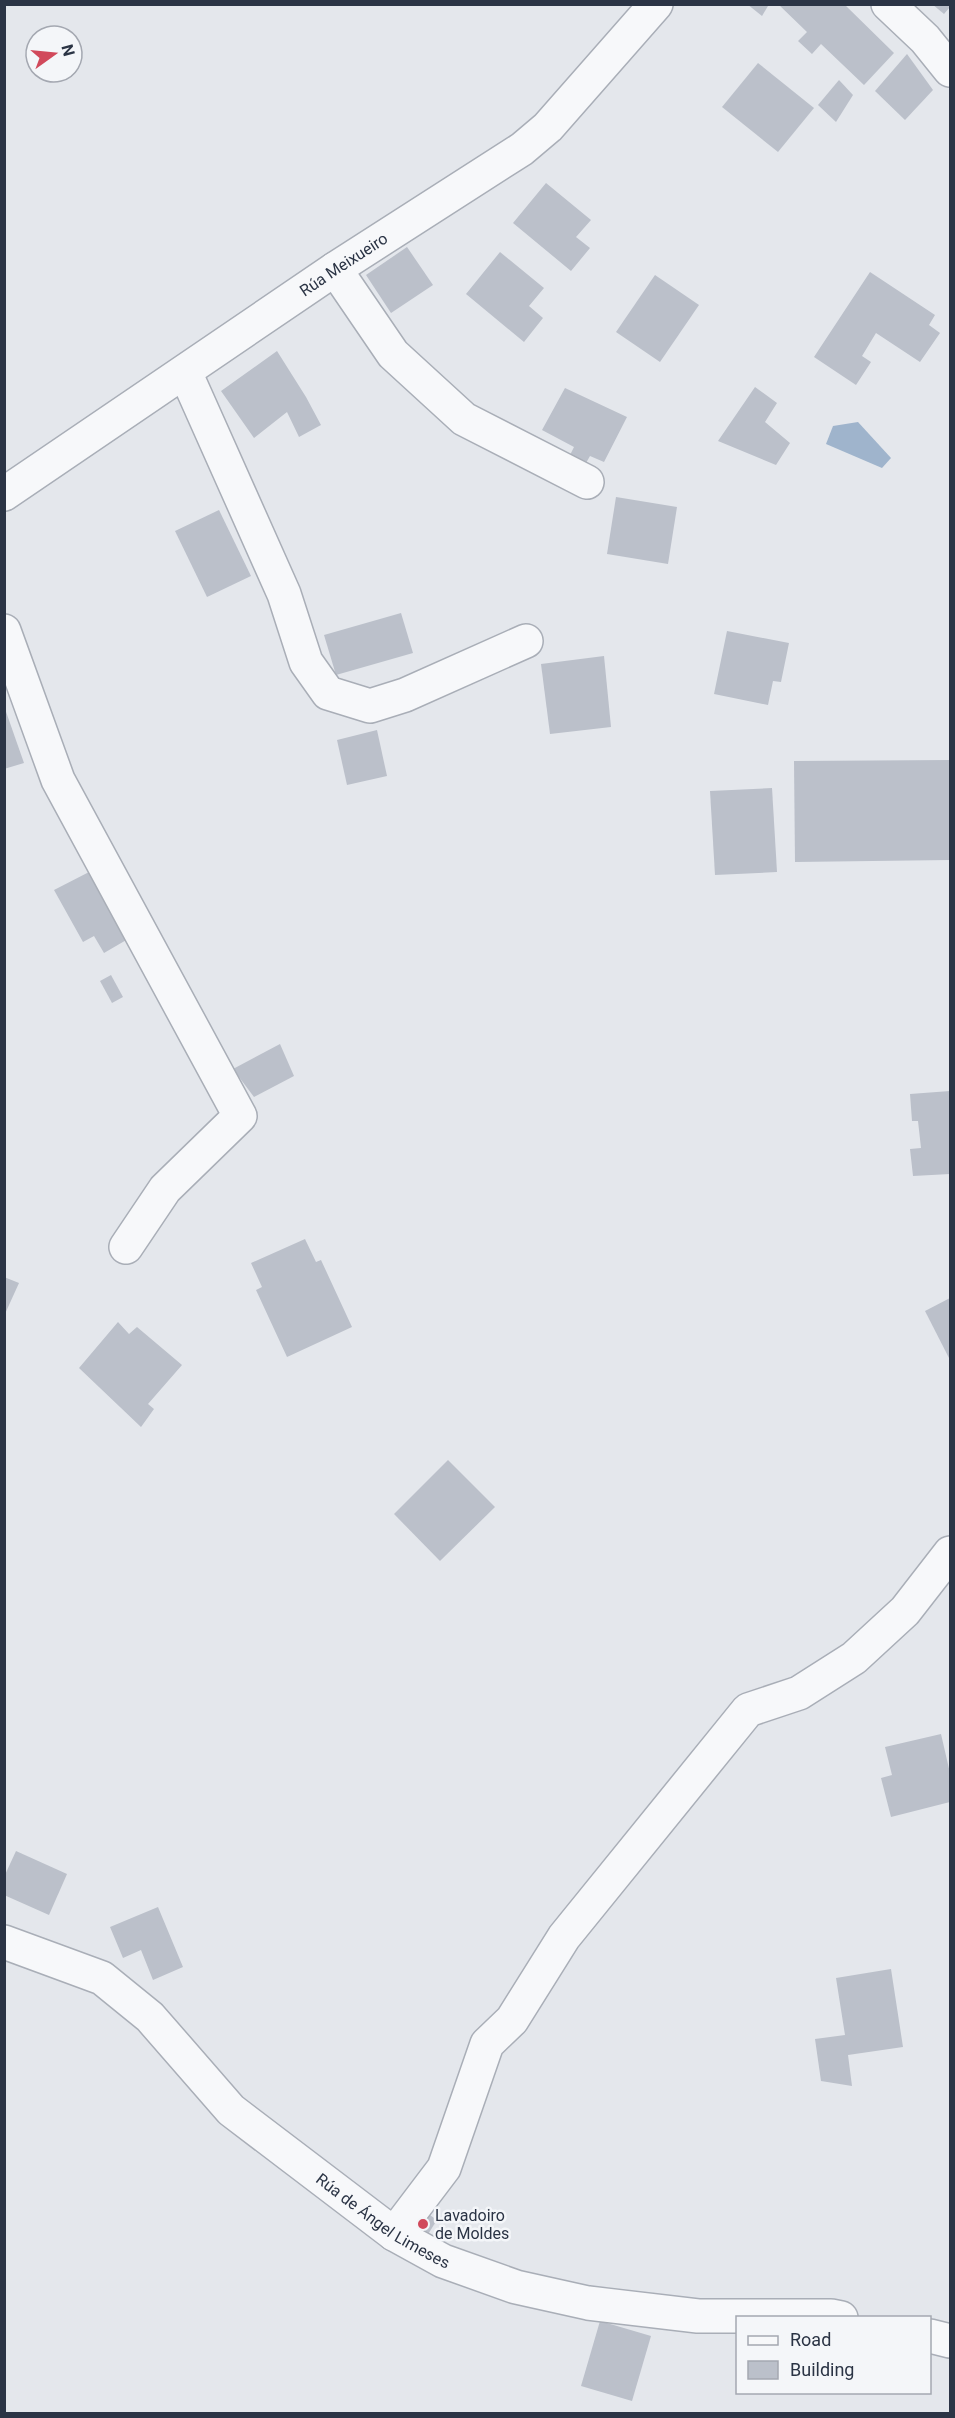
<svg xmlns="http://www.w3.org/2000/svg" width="955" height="2418" viewBox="0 0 955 2418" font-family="Roboto,sans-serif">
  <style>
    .water { fill: #9fb4cc }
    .building { fill: #bbc0ca }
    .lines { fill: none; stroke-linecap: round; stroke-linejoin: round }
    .minor-casing { stroke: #a9aeb7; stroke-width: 36 }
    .minor { stroke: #f7f8fa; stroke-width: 33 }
    .poi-dot { fill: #d1495b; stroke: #f4f6f9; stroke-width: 2 }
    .labels { text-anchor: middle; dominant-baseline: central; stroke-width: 5; stroke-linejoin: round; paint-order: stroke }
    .street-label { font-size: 16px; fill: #2b3445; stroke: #f4f6f9 }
    .poi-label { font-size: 16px; fill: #2b3445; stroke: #f4f6f9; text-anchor: start }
  </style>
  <rect width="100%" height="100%" fill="#e4e7ec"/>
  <!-- water -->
  <path class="water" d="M 858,422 L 891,458 L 882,468 L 826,444 L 833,426 Z"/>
  <!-- building -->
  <g class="building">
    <path d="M 747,4 L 766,4 L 768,6 L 762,16 Z"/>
    <path d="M 778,4 L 844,4 L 894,53 L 864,85 L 821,44 L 812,54 L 798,41 L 807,32 Z"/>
    <path d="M 932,4 L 950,4 L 950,7 L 944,14 Z"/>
    <path d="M 907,54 L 933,90 L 905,120 L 875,91 Z"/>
    <path d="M 758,63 L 814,108 L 778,152 L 722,107 Z"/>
    <path d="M 839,80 L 853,95 L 836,122 L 818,105 Z"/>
    <path d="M 546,183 L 591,220 L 576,237 L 590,248 L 571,271 L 513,223 Z"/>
    <path d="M 407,247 L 433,285 L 391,313 L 366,275 Z"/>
    <path d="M 500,252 L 544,288 L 529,306 L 543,318 L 524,342 L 466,294 Z"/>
    <path d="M 870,272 L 935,315 L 929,325 L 940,333 L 920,362 L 876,333 L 862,356 L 871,362 L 856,385 L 814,357 Z"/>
    <path d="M 655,275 L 699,305 L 660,362 L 616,332 Z"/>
    <path d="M 277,351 L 306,397 L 321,425 L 299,437 L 287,412 L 254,438 L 221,391 Z"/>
    <path d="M 755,387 L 777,403 L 765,422 L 790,443 L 776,465 L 718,441 Z"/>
    <path d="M 565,388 L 627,417 L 604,462 L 590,456 L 586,463 L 569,457 L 574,447 L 542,430 Z"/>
    <path d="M 616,497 L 677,507 L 668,564 L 607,554 Z"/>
    <path d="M 219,510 L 251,576 L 207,597 L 175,531 Z"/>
    <path d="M 401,613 L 413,653 L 336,675 L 324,635 Z"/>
    <path d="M 727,631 L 789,643 L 781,682 L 773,681 L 768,705 L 714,694 Z"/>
    <path d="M 604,656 L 611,727 L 550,734 L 541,664 Z"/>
    <path d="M 4,706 L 24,763 L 4,769 Z"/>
    <path d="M 377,730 L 387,776 L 347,785 L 337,740 Z"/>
    <path d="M 950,760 L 950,860 L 795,862 L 794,761 Z"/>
    <path d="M 772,788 L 777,872 L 715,875 L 710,791 Z"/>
    <path d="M 91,871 L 128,939 L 104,953 L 94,936 L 83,942 L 54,890 Z"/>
    <path d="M 111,975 L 123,997 L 112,1003 L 100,981 Z"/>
    <path d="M 280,1044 L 294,1076 L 254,1097 L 233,1069 Z"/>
    <path d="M 950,1091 L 950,1174 L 913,1176 L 910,1149 L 921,1148 L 918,1121 L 912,1121 L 910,1094 Z"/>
    <path d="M 305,1239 L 316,1262 L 321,1260 L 352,1327 L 287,1357 L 256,1290 L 262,1287 L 251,1263 Z"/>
    <path d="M 4,1277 L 19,1283 L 4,1316 Z"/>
    <path d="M 950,1298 L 950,1360 L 925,1311 Z"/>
    <path d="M 118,1322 L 129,1334 L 137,1327 L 182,1365 L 148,1404 L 154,1409 L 141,1427 L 79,1368 Z"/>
    <path d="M 448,1460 L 495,1507 L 440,1561 L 394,1514 Z"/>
    <path d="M 941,1734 L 950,1773 L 950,1802 L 891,1817 L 881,1778 L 892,1775 L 885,1747 Z"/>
    <path d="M 16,1851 L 67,1874 L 49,1915 L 4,1895 L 4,1877 Z"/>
    <path d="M 158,1907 L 183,1967 L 153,1980 L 141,1950 L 123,1958 L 110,1927 Z"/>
    <path d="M 891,1969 L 903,2047 L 848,2055 L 852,2086 L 821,2081 L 815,2039 L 845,2035 L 836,1978 Z"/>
    <path d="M 421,2209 L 437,2220 L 425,2239 L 408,2228 Z"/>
    <path d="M 600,2321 L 651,2336 L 632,2401 L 581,2386 Z"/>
  </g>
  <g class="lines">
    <defs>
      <g id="minor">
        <path d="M 888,4 L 925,39 L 950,70"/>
        <path d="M 335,269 L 393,354 L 464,419 L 587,482"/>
        <path d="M 185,372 L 284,594 L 306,662 L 328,693 L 370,706 L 405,695 L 526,641"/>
        <path id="s1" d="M 4,494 L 335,269 L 522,149 L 548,127 L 656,4"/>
        <path d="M 4,631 L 58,780 L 240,1116 L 165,1189 L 126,1247"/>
        <path id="s2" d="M 4,1942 L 102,1978 L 150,2017 L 231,2110 L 394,2234 L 443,2261 L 516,2287 L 588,2303 L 698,2316 L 831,2316 L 841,2318"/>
        <path d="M 394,2234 L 444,2168 L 487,2044 L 512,2020 L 564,1937 L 748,1710 L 799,1693 L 854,1658 L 905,1611 L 950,1553"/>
        <path d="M 930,2336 L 950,2341"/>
      </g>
    </defs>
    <!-- minor casing -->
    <use href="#minor" class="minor-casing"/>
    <!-- minor -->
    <use href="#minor" class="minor"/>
  </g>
  <!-- markers -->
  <circle class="poi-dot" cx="423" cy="2224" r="6"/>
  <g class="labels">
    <!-- street labels -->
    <g class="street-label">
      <text stroke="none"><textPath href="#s1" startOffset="410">Rúa Meixueiro</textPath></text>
      <text stroke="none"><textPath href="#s2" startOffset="478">Rúa de Ángel Limeses</textPath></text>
    </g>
    <!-- poi labels -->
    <g class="poi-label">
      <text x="435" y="2215">Lavadoiro<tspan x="435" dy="18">de Moldes</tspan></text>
    </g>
  </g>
  <!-- border -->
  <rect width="955" height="2418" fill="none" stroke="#2b3445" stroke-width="12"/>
  <!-- legend -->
  <rect x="736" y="2316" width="195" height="78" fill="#f4f6f9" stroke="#a4a8b1" stroke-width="1.5"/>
  <rect x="748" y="2336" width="30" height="9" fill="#f7f8fa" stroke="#a4a8b1" stroke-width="1.5"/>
  <text x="790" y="2346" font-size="18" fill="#2b3445">Road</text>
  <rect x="748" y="2361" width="30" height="18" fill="#bbc0ca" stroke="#a4a8b1" stroke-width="1.5"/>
  <text x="790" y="2376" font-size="18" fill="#2b3445">Building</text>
  <!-- north arrow -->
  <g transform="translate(54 54) rotate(75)"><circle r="28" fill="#f4f6f9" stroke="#a4a8b1" stroke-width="1.5"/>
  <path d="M0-4.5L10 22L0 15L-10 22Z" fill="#d1495b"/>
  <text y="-9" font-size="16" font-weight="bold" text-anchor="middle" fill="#2b3445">N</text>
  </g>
</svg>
